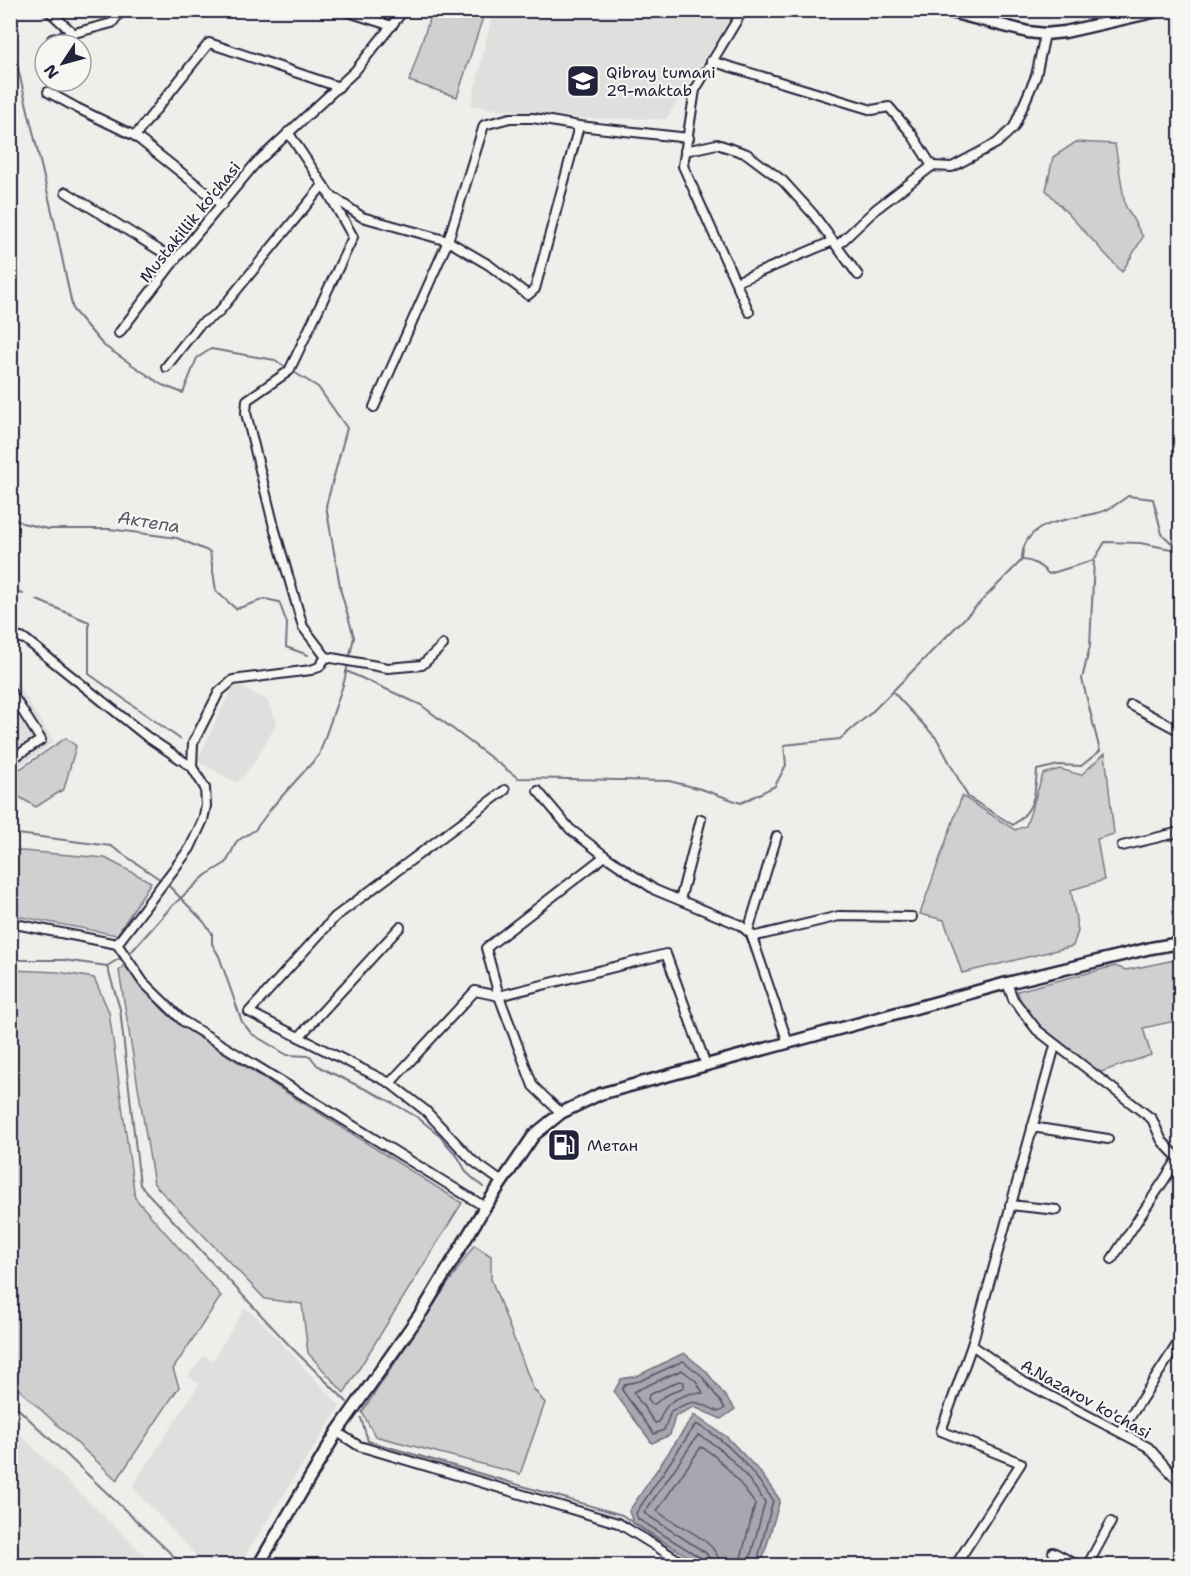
<svg xmlns="http://www.w3.org/2000/svg" width="1191" height="1576" viewBox="0 0 1191 1576" font-family="'Shantell Sans',sans-serif">
  <style>
    .built { fill: #dfdfde }
    .green { fill: #d0d0d1; stroke: #797986; stroke-width: 1.5 }
    .water { fill: #a7a7af; stroke: #727281; stroke-width: 1.5 }
    .lines { fill: none; stroke-linecap: round; stroke-linejoin: round }
    .shore { stroke: #575769; stroke-width: 1.5 }
    .stream { stroke: #727281; stroke-width: 2 }
    .street-casing { stroke: #22223b; stroke-width: 12 }
    .secondary-casing { stroke: #22223b; stroke-width: 15 }
    .street { stroke: #f6f6f2; stroke-width: 8 }
    .secondary { stroke: #f6f6f2; stroke-width: 10 }
    .labels { text-anchor: middle; dominant-baseline: central; stroke-width: 4.5; stroke-linejoin: round; paint-order: stroke }
    .poi-label { font-size: 16px; fill: #22223b; stroke: #f6f6f2; text-anchor: start }
    .street-label { font-size: 16px; fill: #22223b; stroke: #f6f6f2 }
    .water-label { font-size: 18px; font-style: italic; fill: #575769; stroke: #f6f6f2 }
  </style>
  <rect width="100%" height="100%" fill="#eeeeeb"/>
  <filter id="ink" filterUnits="userSpaceOnUse"><feTurbulence type="fractalNoise" baseFrequency=".0167" numOctaves="2"/><feDisplacementMap in="SourceGraphic" scale="12" xChannelSelector="R" yChannelSelector="G"/><feConvolveMatrix kernelMatrix="1 2 1 2 8 2 1 2 1" color-interpolation-filters="sRGB"/></filter>
  <g filter="url(#ink)">
    <!-- built -->
    <g class="built">
      <path d="M 536,10 L 539,12 L 736,11 L 666,119 L 580,118 L 471,106 L 493,11 Z"/>
      <path d="M 10,672 L 54,742 L 11,772 L 10,772 Z"/>
      <path d="M 234,684 L 267,700 L 277,723 L 255,762 L 237,783 L 197,761 Z"/>
      <path d="M 245,1308 L 257,1317 L 340,1406 L 239,1565 L 205,1565 L 132,1487 L 199,1384 L 188,1376 L 203,1356 L 213,1360 Z"/>
      <path d="M 11,1426 L 63,1477 L 155,1565 L 11,1565 Z"/>
    </g>
    <!-- green -->
    <g class="green">
      <path d="M 432,11 L 485,11 L 457,97 L 409,81 Z"/>
      <path d="M 1076,142 L 1115,144 L 1125,205 L 1143,237 L 1122,272 L 1046,190 L 1053,157 Z"/>
      <path d="M 66,738 L 76,746 L 64,789 L 36,807 L 11,792 L 11,775 Z"/>
      <path d="M 1105,753 L 1114,834 L 1097,839 L 1104,880 L 1071,890 L 1078,931 L 1073,946 L 962,973 L 944,920 L 920,914 L 962,796 L 1015,830 L 1026,826 L 1043,774 L 1060,769 L 1081,775 Z"/>
      <path d="M 10,850 L 105,858 L 151,882 L 117,935 L 11,915 Z"/>
      <path d="M 1180,959 L 1180,1020 L 1143,1028 L 1151,1055 L 1095,1074 C 1071,1053 1026,1022 1017,991 L 1115,966 L 1126,970 Z"/>
      <path d="M 124,965 L 164,1011 L 192,1033 L 462,1203 L 344,1393 L 308,1353 L 302,1304 L 265,1299 L 154,1184 L 119,971 Z"/>
      <path d="M 11,970 L 58,972 L 94,978 L 109,1012 L 135,1198 L 221,1296 L 173,1369 L 179,1387 L 117,1480 L 11,1382 Z"/>
      <path d="M 474,1245 L 491,1256 L 491,1279 L 533,1388 L 545,1403 L 520,1474 L 375,1436 L 362,1412 Z"/>
    </g>
    <!-- water -->
    <g class="water">
      <path d="M 684,1353 L 706,1371 L 735,1409 L 721,1419 L 694,1407 L 675,1416 L 670,1435 L 652,1443 L 614,1392 L 621,1379 L 637,1376 Z"/>
      <path d="M 694,1415 L 727,1437 L 760,1472 L 780,1500 L 761,1565 L 702,1565 L 633,1523 L 629,1511 Z"/>
    </g>
    <g class="lines">
      <!-- shore -->
      <g class="shore">
        <path d="M 683,1361 L 701,1375 L 725,1408 L 719,1412 C 695,1401 696,1398 671,1411 L 664,1430 L 654,1434 L 622,1390 L 625,1384 L 640,1381 Z"/>
        <path d="M 682,1370 L 696,1381 L 703,1393 C 699,1394 694,1392 689,1394 C 672,1399 664,1405 659,1422 L 655,1423 L 633,1392 Z"/>
        <path d="M 679,1381 L 684,1382 L 684,1387 L 663,1397 L 655,1404 L 652,1404 L 648,1399 L 649,1395 Z"/>
        <path d="M 704,1566 L 701,1558 L 638,1519 L 636,1513 L 696,1424 C 729,1440 753,1472 773,1500 L 756,1566"/>
        <path d="M 711,1566 L 710,1559 L 706,1553 L 644,1513 L 698,1435 C 726,1448 748,1477 765,1502 L 748,1566"/>
        <path d="M 720,1566 C 719,1538 675,1527 657,1511 L 701,1447 C 720,1456 743,1486 755,1504 L 739,1566"/>
      </g>
      <!-- stream -->
      <g class="stream">
        <path d="M 10,35 L 55,224 L 73,310 L 103,345 L 162,385 L 183,393 L 197,358 L 211,349 L 275,360 L 287,368"/>
        <path d="M 292,371 L 318,387 L 347,428 L 326,506 L 341,592 L 354,637 L 349,659"/>
        <path d="M 10,516 L 22,523 L 48,529 L 109,529 L 177,538 L 210,552 L 216,591 L 236,609 L 265,599 L 279,602 L 287,623 L 286,647 L 308,655"/>
        <path d="M 1023,560 C 1033,560 1041,566 1049,574 L 1094,560"/>
        <path d="M 10,590 L 23,594"/>
        <path d="M 37,600 L 89,622 L 89,674 L 180,739"/>
        <path d="M 346,671 L 421,705 L 518,778 L 669,781 L 701,789 L 741,803 L 775,786 L 786,765 L 784,745 L 840,739 L 871,713 L 1022,560 C 1022,517 1074,521 1104,511 C 1112,508 1121,501 1128,496 L 1153,499 L 1162,534 L 1180,551"/>
        <path d="M 893,692 L 937,739 L 968,797 L 1013,825 C 1035,809 1035,796 1037,770 L 1059,765 L 1081,766 L 1100,751 L 1082,679 L 1090,646 L 1094,560 L 1105,542 L 1140,543 L 1176,550"/>
        <path d="M 10,833 L 111,846 L 161,880"/>
        <path d="M 166,883 L 203,921 L 212,933 L 212,944 L 219,956 L 242,1022 L 252,1034 L 287,1055 L 310,1056 L 317,1065 L 325,1070 L 382,1097 L 417,1117 L 438,1134 L 458,1157 L 467,1173 L 483,1187"/>
        <path d="M 127,954 L 133,950 L 171,907 L 206,875 L 226,863 L 237,841 L 255,830 L 273,806 L 319,755 L 344,682 L 348,664"/>
        <path d="M 10,960 L 63,960 L 107,966 L 120,1009 L 140,1185 L 290,1346 L 347,1402"/>
        <path d="M 107,966 L 122,957"/>
        <path d="M 10,1401 L 184,1566"/>
        <path d="M 361,1418 L 368,1441 L 622,1515 L 695,1566"/>
      </g>
      <defs>
        <g id="street">
          <path d="M 48,10 L 73,33"/>
          <path d="M 342,10 L 392,26"/>
          <path d="M 743,10 L 695,90 L 683,166 L 749,312"/>
          <path d="M 52,39 L 112,23 L 118,15 L 117,10"/>
          <path d="M 711,61 L 872,110 L 889,107 L 911,133 L 932,166"/>
          <path d="M 48,92 L 77,108 L 135,136 L 222,205"/>
          <path d="M 288,132 L 329,194 L 353,237 L 289,371 L 247,400 L 246,413 L 274,527 L 303,627 L 326,657 L 388,668 L 422,665 L 443,645"/>
          <path d="M 135,136 L 209,43 L 339,87"/>
          <path d="M 685,151 L 717,144 L 747,154 L 783,181 L 813,214 L 858,275"/>
          <path d="M 66,192 L 175,260"/>
          <path d="M 332,196 L 362,217 L 448,241 L 489,265 L 528,295 L 535,289 L 579,126"/>
          <path d="M 837,246 L 876,209 L 932,166 L 952,167 L 997,143 L 1014,127 L 1036,76 L 1045,34"/>
          <path d="M 736,282 L 833,241"/>
          <path d="M 119,333 L 175,260 L 255,164 L 355,71 L 404,10"/>
          <path d="M 166,367 L 199,325 L 218,313 L 323,185"/>
          <path d="M 374,407 L 448,241 L 484,125 L 510,118 L 533,118 L 579,126 L 689,138"/>
          <path d="M 10,636 L 25,639 L 146,736 L 192,767 L 205,788 L 206,806 L 203,820 L 190,848 L 117,944"/>
          <path d="M 10,691 L 41,740 L 10,760"/>
          <path d="M 1131,705 L 1180,731"/>
          <path d="M 192,767 L 193,743 L 219,692 L 233,680 L 311,670 L 319,667 L 326,657"/>
          <path d="M 538,791 L 570,829 L 605,856 L 655,890 L 740,925 L 751,934 L 788,1043"/>
          <path d="M 1122,846 L 1180,832"/>
          <path d="M 680,900 L 701,819"/>
          <path d="M 10,923 L 117,944 L 143,982 L 183,1021 L 485,1207"/>
          <path d="M 748,931 L 777,836"/>
          <path d="M 752,937 L 839,916 L 912,917"/>
          <path d="M 1007,983 L 1013,999 L 1037,1030 L 1152,1119 L 1162,1141 L 1180,1160"/>
          <path d="M 299,1037 L 400,927"/>
          <path d="M 390,1083 L 475,991 L 499,996 L 666,954 L 706,1065"/>
          <path d="M 561,1113 L 533,1086 L 499,996 L 486,948 L 605,856"/>
          <path d="M 1032,1127 L 1108,1139"/>
          <path d="M 502,1182 L 473,1161 L 426,1111 L 390,1083 L 249,1012 L 335,917 L 505,790"/>
          <path d="M 1010,1205 L 1057,1210"/>
          <path d="M 1112,1259 L 1178,1159"/>
          <path d="M 972,1345 L 1020,1380 L 1148,1447 L 1180,1483"/>
          <path d="M 1121,1431 L 1180,1340"/>
          <path d="M 337,1432 L 359,1446 L 618,1523 L 688,1566"/>
          <path d="M 1053,1552 L 1079,1566"/>
          <path d="M 955,1566 L 1021,1463 L 941,1431 L 972,1345 L 1055,1046"/>
          <path d="M 1087,1566 L 1111,1522"/>
        </g>
        <g id="secondary">
          <path d="M 943,10 L 1028,32 L 1045,34 L 1065,32 L 1162,10"/>
          <path d="M 258,1566 L 337,1432 L 423,1310 L 485,1207 L 534,1135 L 561,1113 L 600,1094 L 1007,983 L 1151,948 L 1180,943"/>
        </g>
      </defs>
      <!-- street casing -->
      <use href="#street" class="street-casing"/>
      <!-- secondary casing -->
      <use href="#secondary" class="secondary-casing"/>
      <!-- street -->
      <use href="#street" class="street"/>
      <!-- secondary -->
      <use href="#secondary" class="secondary"/>
    </g>
  </g>
  <!-- icons -->
  <defs>
    <symbol id="school-square" viewBox="-11 -11 22 22"><rect x="-9" y="-9" width="18" height="18" rx="4" fill="#22223b" stroke="#f6f6f2"/><path d="M0-5L7-2L0 1L-7-2ZM-4 1L0 2.5L4 1V4Q0 6-4 4Z" fill="#fff"/></symbol>
    <symbol id="fuel-square" viewBox="-11 -11 22 22"><rect x="-9" y="-9" width="18" height="18" rx="4" fill="#22223b" stroke="#f6f6f2"/><path d="M-5.5-6h7V0h2V4h1.3V-2.5L3-4.5l.8-.8L6-3V5H2.5V1h-1V6h-7ZM-4.2-4.7v3.2H.2V-4.7Z" fill="#fff"/></symbol>
  </defs>
  <g fill-rule="evenodd">
    <use href="#school-square" x="564" y="62" width="38" height="38"/>
    <use href="#fuel-square" x="545" y="1126" width="38" height="38"/>
  </g>
  <g class="labels">
    <!-- poi labels -->
    <g class="poi-label">
      <text x="606" y="72">Qibray tumani<tspan x="606" dy="18">29-maktab</tspan></text>
      <text x="587" y="1145">Метан</text>
    </g>
    <!-- street labels -->
    <g class="street-label">
      <text transform="translate(190 222) rotate(-51)">Mustakillik ko'chasi</text>
      <text transform="translate(1086 1399) rotate(29)">A.Nazarov ko'chasi</text>
    </g>
    <!-- water labels -->
    <g class="water-label">
      <text transform="translate(149 522) rotate(9)">Актепа</text>
    </g>
  </g>
  <!-- margin -->
  <rect width="1191" height="1576" fill="none" stroke="#f6f6f2" stroke-width="36"/>
  <rect x="18" y="18" width="1155" height="1540" fill="none" stroke="#22223b" stroke-width="2" filter="url(#ink)"/>
  <!-- north arrow -->
  <g transform="translate(63 63) rotate(234)"><circle r="28" fill="#f6f6f2" stroke="#a1a1a9" stroke-width="1.5"/>
  <path d="M0-4.5L10 22L0 15L-10 22Z" fill="#22223b"/>
  <text y="-9" font-size="16" font-weight="bold" text-anchor="middle" fill="#22223b">N</text>
  </g>
</svg>
